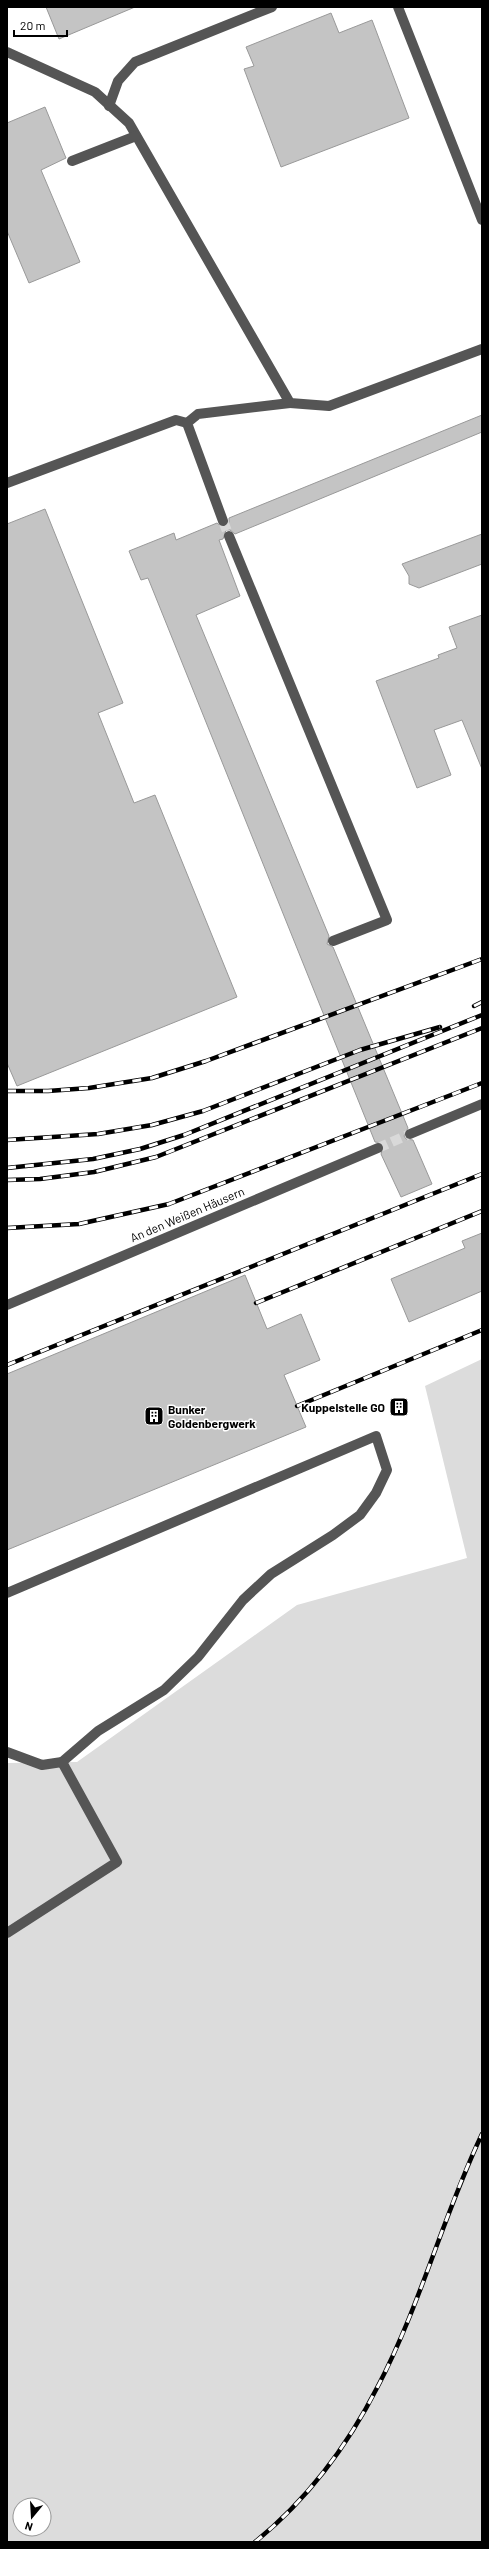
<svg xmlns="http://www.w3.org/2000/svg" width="489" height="2549" viewBox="0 0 489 2549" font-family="Barlow,sans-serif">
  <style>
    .green { fill: #dcdcdc; fill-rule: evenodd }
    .building { fill: #c4c4c4; stroke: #999 }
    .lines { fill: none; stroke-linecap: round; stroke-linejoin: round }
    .minor-tunnel { stroke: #d9d9d9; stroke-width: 10; stroke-dasharray: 10 5; stroke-linecap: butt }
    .minor { stroke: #555; stroke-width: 10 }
    .rail-casing { stroke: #000; stroke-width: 4.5 }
    .rail { stroke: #fff; stroke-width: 3; stroke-dasharray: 9; stroke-linecap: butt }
    .labels { text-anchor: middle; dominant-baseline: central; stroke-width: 3; stroke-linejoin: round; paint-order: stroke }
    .street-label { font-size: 12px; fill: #000; stroke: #fff }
    .poi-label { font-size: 12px; font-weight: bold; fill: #000; stroke: #fff; text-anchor: end }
  </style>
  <rect width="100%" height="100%" fill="#fff"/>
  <!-- green -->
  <path class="green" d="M 482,1359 L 482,2542 L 7,2542 L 7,1763 L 77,1762 L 297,1605 L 467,1558 L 425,1386 ZM 20,2505 L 44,2505 L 44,2529 L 20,2529 Z"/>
  <!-- building -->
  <g class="building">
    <path d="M 46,7 L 135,7 L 59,39 Z"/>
    <path d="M 331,13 L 339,33 L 372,20 L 409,118 L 281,167 L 244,69 L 254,66 L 246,47 Z"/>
    <path d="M 45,107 L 66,158 L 41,170 L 80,262 L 29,283 L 7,231 L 7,123 Z"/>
    <path d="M 482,415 L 482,432 L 235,534 L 230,530 L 226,530 L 223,539 L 219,540 L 240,596 L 196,615 L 329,936 L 327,944 L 333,947 L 408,1128 L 404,1136 L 406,1139 L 413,1140 L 432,1184 L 401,1197 L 381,1154 L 384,1146 L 382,1143 L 375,1142 L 148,578 L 141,580 L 129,551 L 174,533 L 176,540 L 217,523 L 222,527 L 226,527 L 229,522 L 229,518 Z"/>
    <path d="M 45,509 L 123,703 L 98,713 L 134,803 L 155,795 L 237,997 L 17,1086 L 7,1063 L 7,524 Z"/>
    <path d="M 482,534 L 482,564 L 419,588 L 409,584 L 409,576 L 402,564 Z"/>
    <path d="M 482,615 L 482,769 L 462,720 L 434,730 L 451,775 L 417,788 L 376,681 L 439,658 L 438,655 L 457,648 L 449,627 Z"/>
    <path d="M 482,1233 L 482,1291 L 409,1322 L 391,1279 L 465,1248 L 462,1241 Z"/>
    <path d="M 245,1275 L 267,1329 L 301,1314 L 320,1360 L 284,1375 L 306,1427 L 7,1550 L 7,1374 Z"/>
  </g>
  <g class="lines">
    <!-- minor-tunnel -->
    <g class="minor-tunnel">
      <path d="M 223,521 L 229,536"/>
      <path d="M 378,1148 L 410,1134"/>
    </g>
    <!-- minor -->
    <g class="minor">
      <path d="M 398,7 L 482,220"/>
      <path d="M 7,52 L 95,92 L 129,123 L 290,403 L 329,406 L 482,349"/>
      <path d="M 109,106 L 118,81 L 135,62 L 272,7"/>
      <path d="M 72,161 L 136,136"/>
      <path d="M 7,483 L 176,420 L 187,423"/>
      <path d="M 223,521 L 187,423 L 198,414 L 290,403"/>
      <path d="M 229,536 L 387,920 L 333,941"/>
      <path d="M 410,1134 L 482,1104"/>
      <path d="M 7,1305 L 378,1148"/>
      <path d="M 7,1593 L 376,1436 L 387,1470 L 376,1493 L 360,1515 L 333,1535 L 271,1574 L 243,1600 L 198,1657 L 164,1690 L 98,1731 L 62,1762 L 42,1765 L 7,1752"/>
      <path d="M 7,1933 L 117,1862 L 62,1762"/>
    </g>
    <defs>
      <g id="rail">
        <path d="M 474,1006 L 482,1002"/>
        <path d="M 7,1091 L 48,1091 L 89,1088 L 152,1078 L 206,1061 L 482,959"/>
        <path d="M 7,1140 L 98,1134 L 152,1125 L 203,1111 L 360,1050 L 440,1027"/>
        <path d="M 7,1168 L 93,1159 L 140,1149 L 184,1135 L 482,1015"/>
        <path d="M 7,1180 L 40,1179 L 94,1172 L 156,1157 L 482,1028"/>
        <path d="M 7,1228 L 79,1224 L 169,1204 L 482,1083"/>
        <path d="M 256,1303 L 482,1211"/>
        <path d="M 7,1365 L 482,1174"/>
        <path d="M 297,1406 L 482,1330"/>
        <path d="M 255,2542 C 307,2500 348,2445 378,2386 C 420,2306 443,2216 482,2134"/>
      </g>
    </defs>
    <!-- rail casing -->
    <use href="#rail" class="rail-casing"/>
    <!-- rail -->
    <use href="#rail" class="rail"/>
  </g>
  <!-- icons -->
  <defs>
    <symbol id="building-square" viewBox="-11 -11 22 22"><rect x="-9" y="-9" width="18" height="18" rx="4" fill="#000" stroke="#fff"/><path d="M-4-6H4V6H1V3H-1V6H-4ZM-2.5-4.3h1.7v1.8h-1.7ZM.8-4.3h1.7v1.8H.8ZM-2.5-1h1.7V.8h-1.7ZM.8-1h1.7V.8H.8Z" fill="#fff"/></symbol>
  </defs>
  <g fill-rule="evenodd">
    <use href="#building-square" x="388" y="1396" width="22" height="22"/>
    <use href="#building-square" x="143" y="1405" width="22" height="22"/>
  </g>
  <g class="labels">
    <!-- street labels -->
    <g class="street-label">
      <text transform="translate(187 1214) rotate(-23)">An den Weißen Häusern</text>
    </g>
    <!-- poi labels -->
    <g class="poi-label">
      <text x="385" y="1407">Kuppelstelle GO</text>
      <text x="168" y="1409" text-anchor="start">Bunker<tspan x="168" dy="14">Goldenbergwerk</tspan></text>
    </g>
  </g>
  <!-- border -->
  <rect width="489" height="2549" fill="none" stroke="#000000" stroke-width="16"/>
  <!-- north arrow -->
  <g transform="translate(32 2517) rotate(198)"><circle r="19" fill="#ffffff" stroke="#999999"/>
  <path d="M0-3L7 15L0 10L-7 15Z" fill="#000000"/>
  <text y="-6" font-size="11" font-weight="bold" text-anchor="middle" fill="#000000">N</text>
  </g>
  <!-- scale -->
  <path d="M14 30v6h53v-6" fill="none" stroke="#000000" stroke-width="2"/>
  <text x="20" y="30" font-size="12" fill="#000000" stroke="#ffffff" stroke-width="3" paint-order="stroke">20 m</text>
</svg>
